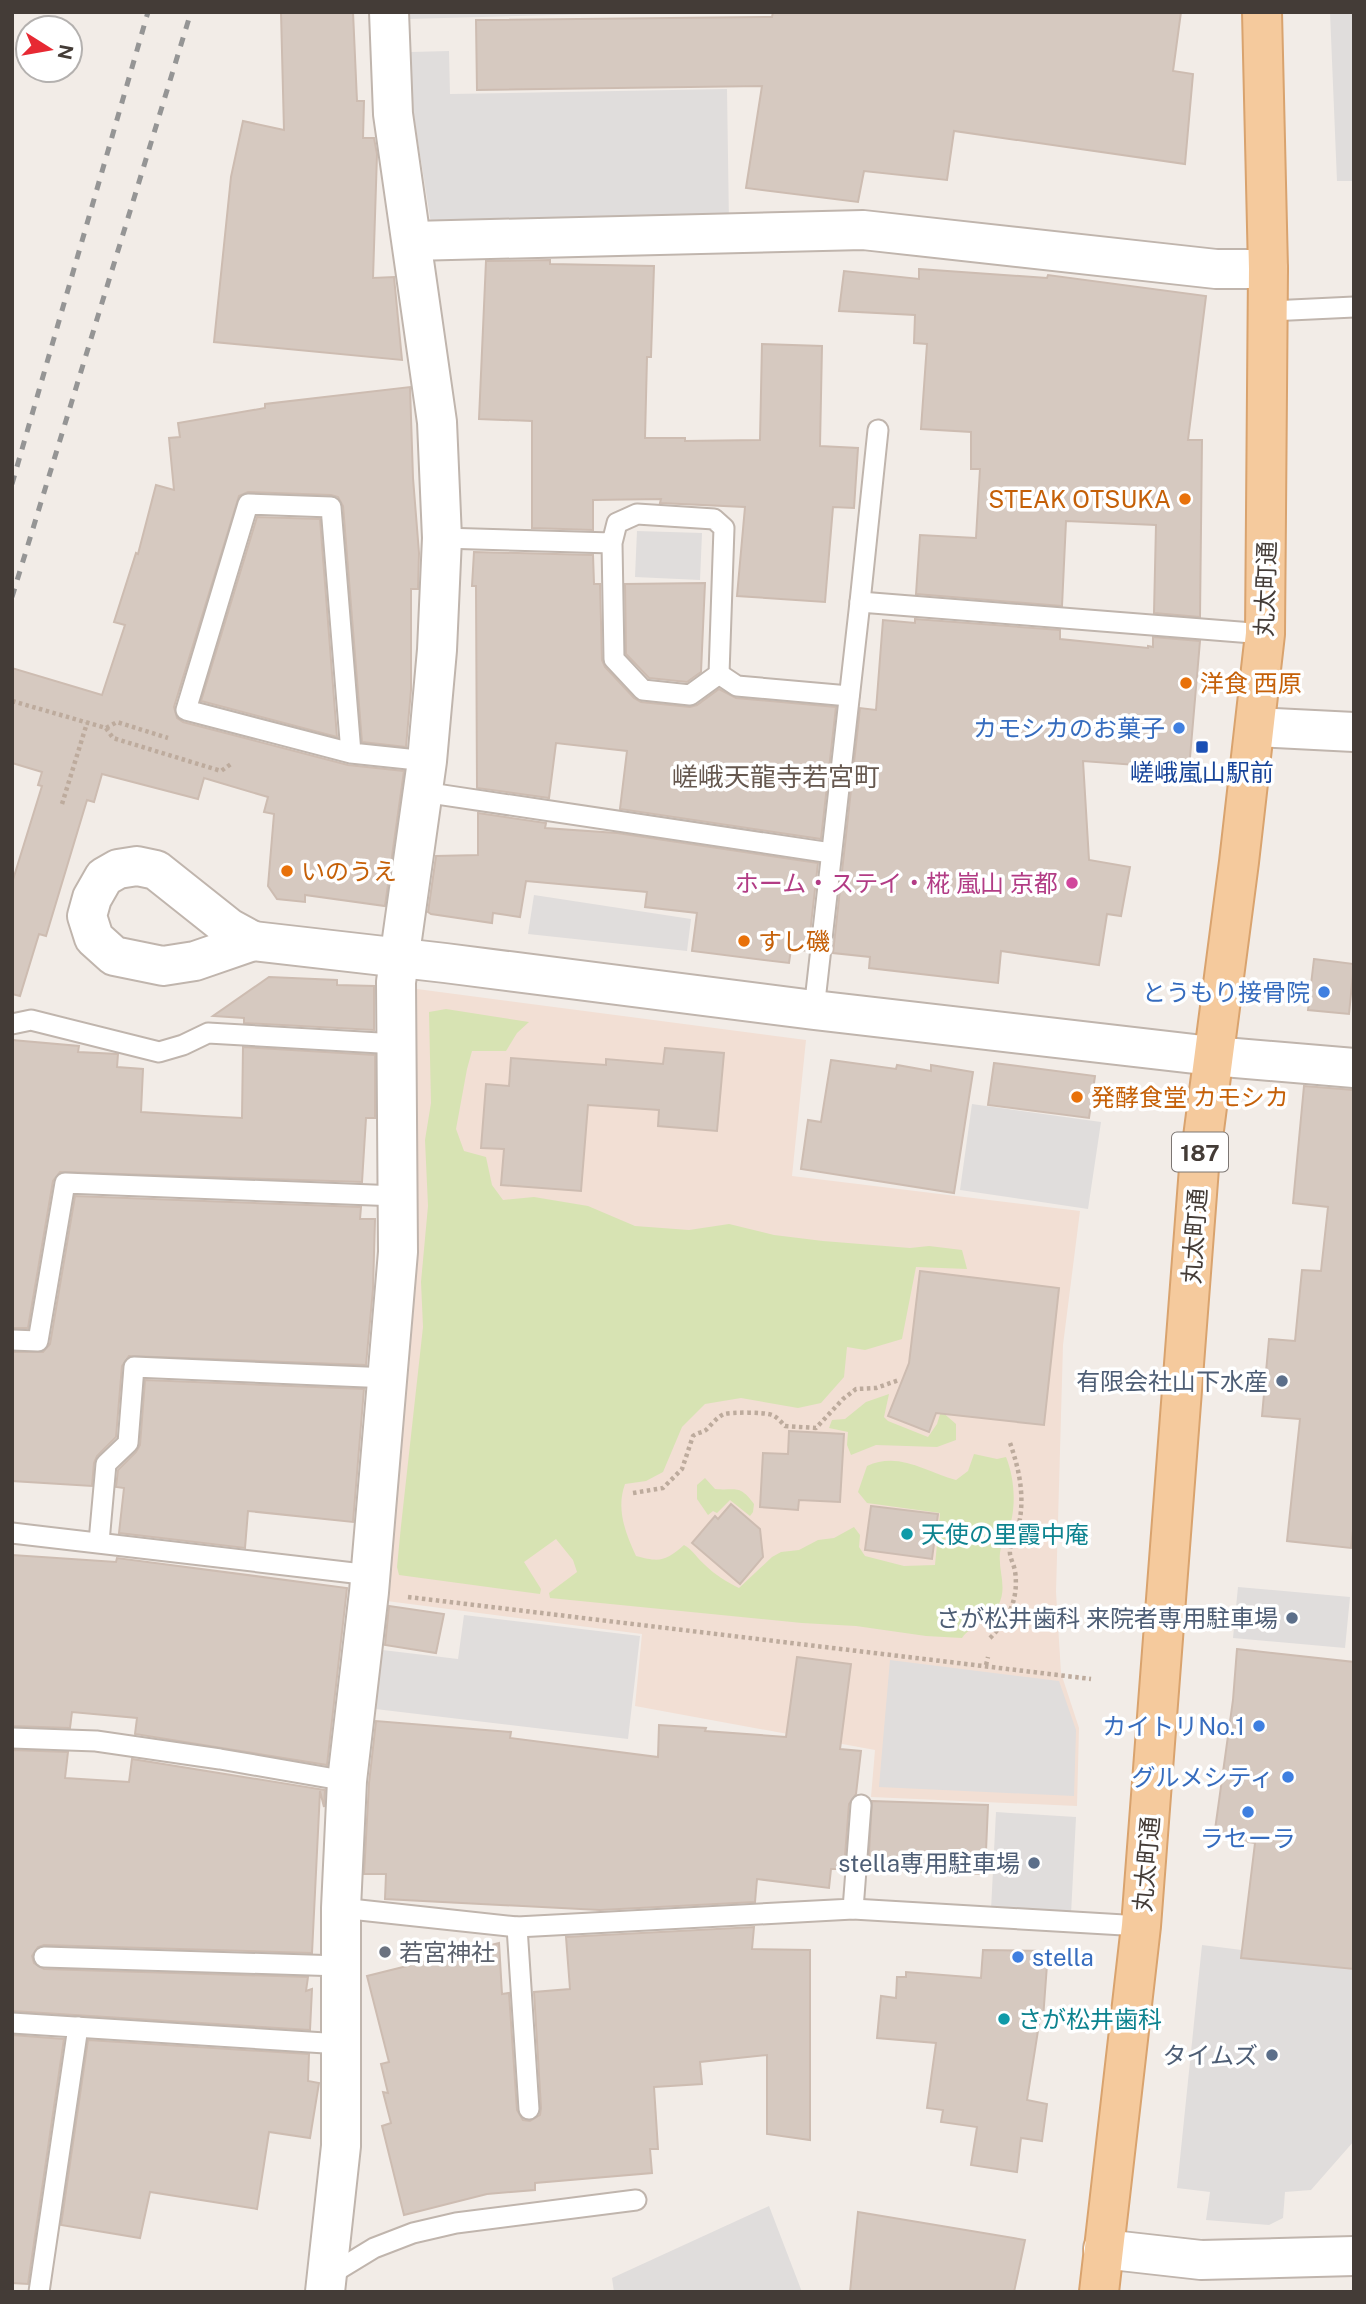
<svg xmlns="http://www.w3.org/2000/svg" width="1366" height="2304" viewBox="0 0 1366 2304" font-family="'Public Sans','Noto Sans JP',sans-serif">
  <style>
    .commercial { fill: #f2dfd4 }
    .green { fill: #d7e3b3 }
    .parking { fill: #e0dddc }
    .building { fill: #d6c9c0; stroke: #cdbcb1; stroke-width: 2 }
    .lines { fill: none; stroke-linecap: round; stroke-linejoin: round }
    .service-casing { stroke: #c0b5ad; stroke-width: 23 }
    .minor-casing { stroke: #c0b5ad; stroke-width: 42 }
    .tertiary-casing { stroke: #c0b5ad; stroke-width: 42 }
    .primary-casing { stroke: #d9a36e; stroke-width: 42 }
    .path { stroke: #bdab9d; stroke-width: 4.5; stroke-dasharray: 3.5 3.5; stroke-linecap: butt }
    .service { stroke: #fff; stroke-width: 19 }
    .minor { stroke: #fff; stroke-width: 38 }
    .tertiary { stroke: #fff; stroke-width: 38 }
    .primary { stroke: #f5ca9d; stroke-width: 38 }
    .rail { stroke: #959595; stroke-width: 5; stroke-dasharray: 9 9; stroke-linecap: butt }
    .food-dot { fill: #e8710a; stroke: #fff; stroke-width: 2.5 }
    .shop-dot { fill: #3f7fe0; stroke: #fff; stroke-width: 2.5 }
    .transit-dot { fill: #1a4fb4; stroke: #fff; stroke-width: 2.5 }
    .hotel-dot { fill: #d1479c; stroke: #fff; stroke-width: 2.5 }
    .service-dot { fill: #5c6f8a; stroke: #fff; stroke-width: 2.5 }
    .culture-dot { fill: #0f9aa8; stroke: #fff; stroke-width: 2.5 }
    .worship-dot { fill: #6b7280; stroke: #fff; stroke-width: 2.5 }
    .labels { text-anchor: middle; dominant-baseline: central; stroke-width: 7; stroke-linejoin: round; paint-order: stroke }
    .shield { fill: #fff; stroke: #7c7673; stroke-width: 2 }
    .shield-label { font-size: 23px; font-weight: bold; fill: #443c37 }
    .food-label { font-size: 24px; fill: #c56008; stroke: #fff; text-anchor: start }
    .street-label { font-size: 24px; fill: #443c37; stroke: #fff }
    .shop-label { font-size: 24px; fill: #366cbe; stroke: #fff; text-anchor: end }
    .transit-label { font-size: 24px; fill: #164399; stroke: #fff }
    .hotel-label { font-size: 24px; fill: #b23c85; stroke: #fff; text-anchor: end }
    .service-label { font-size: 24px; fill: #4e5e75; stroke: #fff; text-anchor: end }
    .culture-label { font-size: 24px; fill: #0d838f; stroke: #fff; text-anchor: start }
    .worship-label { font-size: 24px; fill: #5b616d; stroke: #fff; text-anchor: start }
    .neighbourhood-label { font-size: 26px; fill: #66584f; stroke: #fff }
  </style>
  <rect width="100%" height="100%" fill="#f2ece7"/>
  <!-- commercial -->
  <path class="commercial" d="M 417,989 L 806,1040 L 792,1176 L 1080,1211 L 1063,1345 L 1056,1592 L 1061,1673 L 1079,1728 L 1077,1806 L 871,1797 L 875,1750 L 635,1706 L 642,1634 L 379,1600 L 411,1204 Z"/>
  <!-- green -->
  <g class="green">
    <path d="M 446,1009 L 529,1022 L 517,1033 L 506,1051 L 472,1051 L 467,1069 L 456,1129 L 464,1151 L 486,1157 L 492,1185 L 503,1200 L 534,1197 L 588,1206 L 635,1226 L 689,1230 L 729,1224 L 774,1235 L 823,1241 L 910,1248 L 929,1246 L 962,1250 L 967,1269 L 916,1267 L 902,1339 L 865,1350 L 847,1347 L 844,1377 L 821,1403 L 798,1408 L 741,1398 L 705,1404 L 682,1427 L 663,1472 L 646,1481 L 625,1484 C 616,1509 625,1532 636,1556 C 659,1562 665,1562 684,1545 C 693,1550 697,1558 705,1565 C 715,1575 727,1582 739,1588 L 772,1557 L 781,1552 L 799,1550 L 818,1540 L 834,1538 L 854,1527 L 860,1535 L 859,1547 L 865,1556 L 904,1566 L 935,1565 L 940,1513 L 867,1503 L 858,1492 L 867,1466 C 899,1451 926,1472 956,1480 L 968,1471 L 974,1454 L 997,1459 L 1006,1457 C 1014,1477 1016,1501 1011,1522 C 1009,1532 1001,1542 1000,1553 C 998,1572 1008,1587 998,1606 C 988,1623 973,1623 962,1638 L 926,1636 L 856,1626 L 802,1623 L 550,1598 L 549,1593 L 577,1572 L 573,1560 L 556,1539 L 524,1562 L 541,1589 L 540,1594 L 399,1575 L 397,1567 L 401,1526 L 423,1327 L 421,1282 L 428,1206 L 425,1140 L 431,1103 L 429,1012 Z"/>
    <path d="M 889,1394 L 884,1417 L 888,1421 L 928,1437 L 937,1424 L 941,1411 L 956,1424 L 956,1440 L 937,1447 L 876,1445 L 851,1455 L 847,1445 L 848,1432 L 829,1428 L 832,1420 L 845,1419 L 866,1402 Z"/>
    <path d="M 705,1478 L 715,1489 C 737,1491 739,1484 754,1504 L 753,1512 L 750,1516 L 730,1500 L 717,1513 L 713,1511 L 708,1515 L 697,1499 L 697,1485 Z"/>
  </g>
  <!-- parking -->
  <g class="parking">
    <path d="M 406,12 L 671,12 L 406,19 Z"/>
    <path d="M 1330,12 L 1354,12 L 1354,181 L 1337,181 Z"/>
    <path d="M 449,51 L 450,94 L 727,89 L 729,224 L 432,230 L 411,98 L 411,52 Z"/>
    <path d="M 637,531 L 702,533 L 700,580 L 635,577 Z"/>
    <path d="M 534,895 L 691,919 L 687,951 L 528,934 Z"/>
    <path d="M 972,1104 L 1101,1122 L 1088,1209 L 960,1190 Z"/>
    <path d="M 1238,1587 L 1350,1597 L 1345,1648 L 1233,1638 Z"/>
    <path d="M 464,1615 L 640,1636 L 628,1739 L 367,1708 L 374,1649 L 458,1659 Z"/>
    <path d="M 890,1660 L 1059,1681 L 1076,1730 L 1074,1796 L 879,1787 Z"/>
    <path d="M 996,1812 L 1076,1817 L 1071,1914 L 991,1910 Z"/>
    <path d="M 1202,1945 L 1242,1950 L 1242,1958 L 1354,1969 L 1354,2141 L 1311,2190 L 1285,2192 L 1283,2218 L 1269,2225 L 1206,2220 L 1210,2192 L 1177,2188 Z"/>
    <path d="M 769,2206 L 802,2292 L 614,2292 L 612,2278 Z"/>
  </g>
  <!-- building -->
  <g class="building">
    <path d="M 281,12 L 353,12 L 357,101 L 364,101 L 363,138 L 374,138 L 377,154 L 373,278 L 394,277 L 402,360 L 214,342 L 231,177 L 243,121 L 284,130 Z"/>
    <path d="M 773,12 L 1181,12 L 1173,71 L 1193,74 L 1185,164 L 954,131 L 947,180 L 864,171 L 858,202 L 746,188 L 762,86 L 477,90 L 476,20 L 772,17 Z"/>
    <path d="M 550,260 L 550,264 L 654,266 L 651,357 L 647,357 L 645,438 L 685,438 L 685,441 L 760,440 L 762,344 L 822,346 L 820,446 L 858,448 L 854,508 L 833,507 L 825,602 L 737,596 L 745,507 L 660,503 L 661,499 L 593,500 L 593,530 L 532,528 L 532,421 L 479,419 L 486,261 Z"/>
    <path d="M 919,269 L 1047,278 L 1048,275 L 1206,296 L 1188,440 L 1202,440 L 1200,617 L 1154,613 L 1156,525 L 1066,521 L 1062,606 L 916,594 L 920,535 L 976,538 L 980,469 L 971,469 L 971,432 L 921,429 L 927,344 L 914,343 L 915,315 L 839,311 L 844,271 L 919,279 Z"/>
    <path d="M 410,387 L 413,478 L 419,553 L 418,589 L 411,589 L 411,690 L 406,747 L 362,742 L 343,506 L 338,497 L 331,495 L 248,492 L 239,496 L 174,707 L 177,718 L 183,722 L 348,765 L 404,771 L 385,906 L 305,895 L 305,902 L 277,899 L 268,886 L 274,814 L 264,812 L 268,797 L 204,778 L 198,799 L 102,774 L 94,802 L 87,800 L 46,936 L 39,934 L 20,996 L 12,994 L 12,883 L 42,786 L 38,785 L 42,772 L 12,763 L 12,668 L 102,695 L 125,625 L 114,622 L 136,553 L 138,554 L 156,485 L 174,490 L 169,438 L 180,437 L 178,423 L 265,408 L 265,404 Z"/>
    <path d="M 257,517 L 320,519 L 337,737 L 201,701 Z"/>
    <path d="M 474,552 L 593,555 L 594,584 L 600,584 L 602,660 L 605,667 L 634,698 L 641,702 L 690,707 L 697,705 L 719,689 L 736,698 L 836,707 L 821,839 L 620,809 L 627,751 L 556,743 L 549,798 L 477,788 L 476,586 L 472,586 Z"/>
    <path d="M 705,583 L 701,672 L 687,682 L 649,678 L 626,654 L 625,584 Z"/>
    <path d="M 915,619 L 1060,630 L 1060,639 L 1148,648 L 1148,646 L 1153,647 L 1153,637 L 1200,641 L 1189,769 L 1083,761 L 1089,860 L 1130,867 L 1121,916 L 1107,914 L 1099,965 L 1001,951 L 998,983 L 869,968 L 870,957 L 833,953 L 860,708 L 876,710 L 883,620 L 915,623 Z"/>
    <path d="M 478,813 L 546,823 L 545,828 L 617,833 L 818,863 L 808,951 L 791,949 L 789,963 L 692,951 L 697,913 L 645,907 L 647,892 L 526,881 L 520,917 L 493,913 L 492,923 L 431,914 L 428,912 L 436,856 L 478,855 Z"/>
    <path d="M 1314,959 L 1354,964 L 1349,1014 L 1308,1010 Z"/>
    <path d="M 269,977 L 337,980 L 337,985 L 374,986 L 374,1030 L 244,1023 L 244,1018 L 213,1016 Z"/>
    <path d="M 12,1040 L 79,1046 L 78,1052 L 118,1054 L 117,1067 L 143,1069 L 141,1112 L 204,1116 L 242,1118 L 243,1047 L 375,1055 L 375,1118 L 366,1118 L 362,1182 L 60,1172 L 53,1181 L 28,1328 L 12,1328 Z"/>
    <path d="M 665,1048 L 724,1053 L 717,1131 L 658,1126 L 659,1110 L 588,1105 L 581,1191 L 501,1185 L 504,1149 L 481,1148 L 486,1084 L 509,1086 L 511,1058 L 606,1065 L 606,1059 L 663,1064 Z"/>
    <path d="M 831,1060 L 896,1069 L 897,1065 L 931,1071 L 931,1065 L 973,1072 L 954,1193 L 801,1169 L 808,1120 L 821,1122 Z"/>
    <path d="M 994,1063 L 1095,1076 L 1089,1118 L 988,1105 Z"/>
    <path d="M 1304,1086 L 1354,1090 L 1354,1521 L 1351,1548 L 1287,1541 L 1300,1419 L 1262,1416 L 1269,1339 L 1295,1341 L 1302,1270 L 1321,1271 L 1328,1207 L 1293,1203 Z"/>
    <path d="M 75,1196 L 361,1207 L 360,1219 L 375,1219 L 373,1289 L 366,1365 L 129,1356 L 122,1366 L 116,1437 L 97,1456 L 94,1463 L 92,1486 L 12,1481 L 12,1352 L 43,1352 L 50,1344 Z"/>
    <path d="M 920,1271 L 1059,1288 L 1044,1425 L 936,1413 L 929,1432 L 888,1416 L 909,1363 Z"/>
    <path d="M 145,1380 L 364,1389 L 353,1522 L 248,1511 L 245,1548 L 119,1533 L 124,1488 L 116,1487 L 118,1470 L 136,1452 L 140,1445 Z"/>
    <path d="M 789,1431 L 844,1434 L 840,1502 L 799,1500 L 798,1510 L 760,1507 L 763,1453 L 788,1454 Z"/>
    <path d="M 731,1504 L 760,1529 L 763,1557 L 740,1584 L 692,1543 L 715,1516 L 718,1519 Z"/>
    <path d="M 871,1506 L 938,1514 L 932,1559 L 865,1550 Z"/>
    <path d="M 12,1555 L 116,1562 L 117,1558 L 347,1588 L 327,1765 L 135,1734 L 137,1718 L 72,1712 L 70,1728 L 12,1726 Z"/>
    <path d="M 389,1606 L 444,1614 L 436,1653 L 385,1645 Z"/>
    <path d="M 1237,1649 L 1354,1662 L 1354,1969 L 1241,1958 L 1255,1843 L 1214,1837 L 1233,1700 Z"/>
    <path d="M 797,1657 L 851,1664 L 840,1749 L 861,1751 L 856,1794 L 849,1804 L 844,1869 L 831,1869 L 829,1888 L 757,1879 L 755,1902 L 600,1910 L 385,1899 L 386,1874 L 364,1874 L 369,1783 L 376,1721 L 511,1732 L 510,1738 L 658,1757 L 659,1725 L 706,1728 L 705,1731 L 786,1737 Z"/>
    <path d="M 12,1750 L 68,1752 L 65,1778 L 129,1782 L 132,1759 L 325,1790 L 324,1807 L 320,1791 L 312,1953 L 44,1945 L 38,1947 L 32,1956 L 34,1963 L 44,1969 L 308,1977 L 306,1991 L 312,1989 L 310,2030 L 12,2011 Z"/>
    <path d="M 872,1801 L 988,1805 L 985,1874 L 868,1870 Z"/>
    <path d="M 754,1927 L 752,1949 L 810,1950 L 810,2140 L 767,2134 L 767,2055 L 700,2062 L 702,2084 L 654,2087 L 658,2149 L 650,2149 L 652,2173 L 535,2183 L 535,2190 L 487,2194 L 404,2215 L 382,2126 L 391,2123 L 383,2092 L 388,2093 L 381,2064 L 389,2062 L 367,1976 L 499,1943 L 502,1994 L 509,1993 L 517,2110 L 523,2120 L 530,2121 L 540,2115 L 541,2108 L 534,1992 L 570,1989 L 566,1937 Z"/>
    <path d="M 983,1950 L 1048,1951 L 1043,2019 L 1040,2018 L 1027,2100 L 1047,2104 L 1042,2141 L 1021,2138 L 1017,2172 L 971,2165 L 977,2127 L 941,2122 L 943,2110 L 927,2108 L 936,2043 L 877,2038 L 881,1996 L 896,1998 L 897,1977 L 906,1977 L 906,1972 L 981,1978 Z"/>
    <path d="M 12,2035 L 64,2039 L 28,2284 L 12,2283 Z"/>
    <path d="M 88,2040 L 309,2054 L 308,2081 L 319,2083 L 310,2138 L 269,2132 L 257,2209 L 150,2192 L 140,2238 L 61,2225 Z"/>
    <path d="M 858,2212 L 1025,2240 L 1014,2292 L 850,2292 Z"/>
  </g>
  <g class="lines">
    <defs>
      <g id="service">
        <path d="M 1268,311 L 1354,307"/>
        <path d="M 442,538 L 612,543 L 614,659 L 643,690 L 690,695 L 719,674 L 724,528 L 714,519 L 637,514 L 617,523 L 612,543"/>
        <path d="M 860,602 L 878,430"/>
        <path d="M 719,674 L 737,686 L 849,696"/>
        <path d="M 351,753 L 331,507 L 248,504 L 186,710 L 351,753 L 427,761"/>
        <path d="M 423,792 L 831,853"/>
        <path d="M 814,1010 L 860,602 L 1265,634"/>
        <path d="M 12,1024 L 31,1020 L 159,1052 L 183,1045 L 208,1033 L 397,1044"/>
        <path d="M 12,1340 L 38,1341 L 65,1183 L 398,1196"/>
        <path d="M 12,1533 L 371,1575"/>
        <path d="M 99,1542 L 106,1464 L 128,1443 L 134,1367 L 389,1378"/>
        <path d="M 12,1738 L 96,1741 L 220,1759 L 347,1781"/>
        <path d="M 341,1908 L 517,1927 L 853,1909 L 861,1805"/>
        <path d="M 853,1909 L 1141,1926"/>
        <path d="M 517,1927 L 529,2109"/>
        <path d="M 44,1957 L 341,1966"/>
        <path d="M 12,2023 L 341,2044"/>
        <path d="M 328,2276 L 374,2248 L 413,2233 L 456,2223 L 636,2200"/>
        <path d="M 39,2292 L 78,2027"/>
      </g>
      <g id="minor">
        <path d="M 412,241 L 863,230 L 1216,269 L 1268,269"/>
        <path d="M 1255,727 L 1354,732"/>
        <path d="M 137,866 L 156,870 L 229,928 L 253,941 L 195,961 L 163,966 L 114,956 L 94,938 L 87,916 L 92,898 L 104,877 L 118,869 Z"/>
        <path d="M 1212,1056 L 1354,1068"/>
        <path d="M 1103,2249 L 1201,2260 L 1354,2256"/>
        <path d="M 325,2292 L 341,2146 L 341,1908 L 347,1781 L 369,1592 L 398,1252 L 396,982 L 427,761 L 437,650 L 442,538 L 437,422 L 393,114 L 389,12"/>
      </g>
      <path id="tertiary" d="M 253,941 L 445,963 L 814,1010 L 1212,1056"/>
      <path id="primary" d="M 1099,2292 L 1141,1926 L 1199,1168 L 1239,862 L 1265,634 L 1268,269 L 1262,12"/>
    </defs>
    <!-- service casing -->
    <use href="#service" class="service-casing"/>
    <!-- minor casing -->
    <use href="#minor" class="minor-casing"/>
    <!-- tertiary casing -->
    <use href="#tertiary" class="tertiary-casing"/>
    <!-- primary casing -->
    <use href="#primary" class="primary-casing"/>
    <!-- path -->
    <g class="path">
      <path d="M 12,701 L 106,728 L 117,722 L 168,738"/>
      <path d="M 106,728 L 113,738 L 221,771 L 231,764"/>
      <path d="M 62,804 L 87,723"/>
      <path d="M 633,1493 L 663,1488 L 682,1469 L 693,1436 C 698,1432 703,1433 707,1429 C 712,1424 717,1417 724,1414 C 732,1412 764,1412 772,1415 C 777,1417 781,1422 785,1426 L 816,1428 L 843,1399 L 856,1389 L 876,1388 L 899,1380"/>
      <path d="M 408,1597 L 1091,1679"/>
      <path d="M 990,1638 C 1009,1620 1019,1598 1015,1571 C 1014,1564 1009,1557 1010,1550 C 1011,1541 1017,1533 1019,1524 C 1025,1495 1019,1468 1009,1440"/>
      <path d="M 986,1665 L 988,1657"/>
    </g>
    <!-- service -->
    <use href="#service" class="service"/>
    <!-- minor -->
    <use href="#minor" class="minor"/>
    <!-- tertiary -->
    <use href="#tertiary" class="tertiary"/>
    <!-- primary -->
    <use href="#primary" class="primary"/>
    <!-- rail -->
    <g class="rail">
      <path d="M 12,484 L 148,12"/>
      <path d="M 12,597 L 191,12"/>
    </g>
  </g>
  <!-- markers -->
  <g class="food-dot">
    <circle cx="1185" cy="499" r="7"/>
    <circle cx="1186" cy="683" r="7"/>
    <circle cx="287" cy="871" r="7"/>
    <circle cx="744" cy="941" r="7"/>
    <circle cx="1077" cy="1097" r="7"/>
  </g>
  <g class="shop-dot">
    <circle cx="1179" cy="728" r="7"/>
    <circle cx="1324" cy="992" r="7"/>
    <circle cx="1259" cy="1726" r="7"/>
    <circle cx="1288" cy="1777" r="7"/>
    <circle cx="1248" cy="1812" r="7"/>
    <circle cx="1018" cy="1957" r="7"/>
  </g>
  <rect class="transit-dot" x="1195" y="740" width="14" height="14" rx="3.5"/>
  <circle class="hotel-dot" cx="1072" cy="883" r="7"/>
  <g class="service-dot">
    <circle cx="1282" cy="1381" r="7"/>
    <circle cx="1292" cy="1618" r="7"/>
    <circle cx="1034" cy="1863" r="7"/>
    <circle cx="1272" cy="2055" r="7"/>
  </g>
  <g class="culture-dot">
    <circle cx="907" cy="1534" r="7"/>
    <circle cx="1004" cy="2019" r="7"/>
  </g>
  <circle class="worship-dot" cx="385" cy="1952" r="7"/>
  <g class="labels">
    <!-- shield labels -->
    <rect class="shield" x="1172" y="1132.5" width="56" height="39" rx="5"/>
    <g class="shield-label">
      <text x="1200" y="1152">187</text>
    </g>
    <!-- food labels -->
    <g class="food-label">
      <text x="1171" y="499" text-anchor="end">STEAK OTSUKA</text>
      <text x="1200" y="683">洋食 西原</text>
      <text x="301" y="871">いのうえ</text>
      <text x="758" y="941">すし磯</text>
      <text x="1091" y="1097">発酵食堂 カモシカ</text>
    </g>
    <!-- street labels -->
    <g class="street-label">
      <text transform="translate(1265 589) rotate(-88)">丸太町通</text>
      <text transform="translate(1194 1236) rotate(-86)">丸太町通</text>
      <text transform="translate(1146 1864) rotate(-85)">丸太町通</text>
    </g>
    <!-- shop labels -->
    <g class="shop-label">
      <text x="1165" y="728">カモシカのお菓子</text>
      <text x="1310" y="992">とうもり接骨院</text>
      <text x="1245" y="1726">カイトリNo.1</text>
      <text x="1274" y="1777">グルメシティ</text>
      <text x="1248" y="1838" text-anchor="middle">ラセーラ</text>
      <text x="1032" y="1957" text-anchor="start">stella</text>
    </g>
    <!-- transit labels -->
    <g class="transit-label">
      <text x="1202" y="772">嵯峨嵐山駅前</text>
    </g>
    <!-- hotel labels -->
    <g class="hotel-label">
      <text x="1058" y="883">ホーム・ステイ・椛 嵐山 京都</text>
    </g>
    <!-- service labels -->
    <g class="service-label">
      <text x="1268" y="1381">有限会社山下水産</text>
      <text x="1278" y="1618">さが松井歯科 来院者専用駐車場</text>
      <text x="1020" y="1863">stella専用駐車場</text>
      <text x="1258" y="2055">タイムズ</text>
    </g>
    <!-- culture labels -->
    <g class="culture-label">
      <text x="921" y="1534">天使の里霞中庵</text>
      <text x="1018" y="2019">さが松井歯科</text>
    </g>
    <!-- worship labels -->
    <g class="worship-label">
      <text x="399" y="1952">若宮神社</text>
    </g>
    <!-- neighbourhood labels -->
    <g class="neighbourhood-label">
      <text x="776" y="776">嵯峨天龍寺若宮町</text>
    </g>
  </g>
  <!-- border -->
  <rect width="1366" height="2304" fill="none" stroke="#443c37" stroke-width="28"/>
  <!-- north arrow -->
  <g transform="translate(49 49) rotate(101)"><circle r="33" fill="#ffffff" stroke="#b4b1af" stroke-width="2"/>
  <path d="M0-5L12 26L0 18L-12 26Z" fill="#e72933"/>
  <text y="-10" font-size="19" font-weight="bold" text-anchor="middle" fill="#443c37">N</text>
  </g>
</svg>
